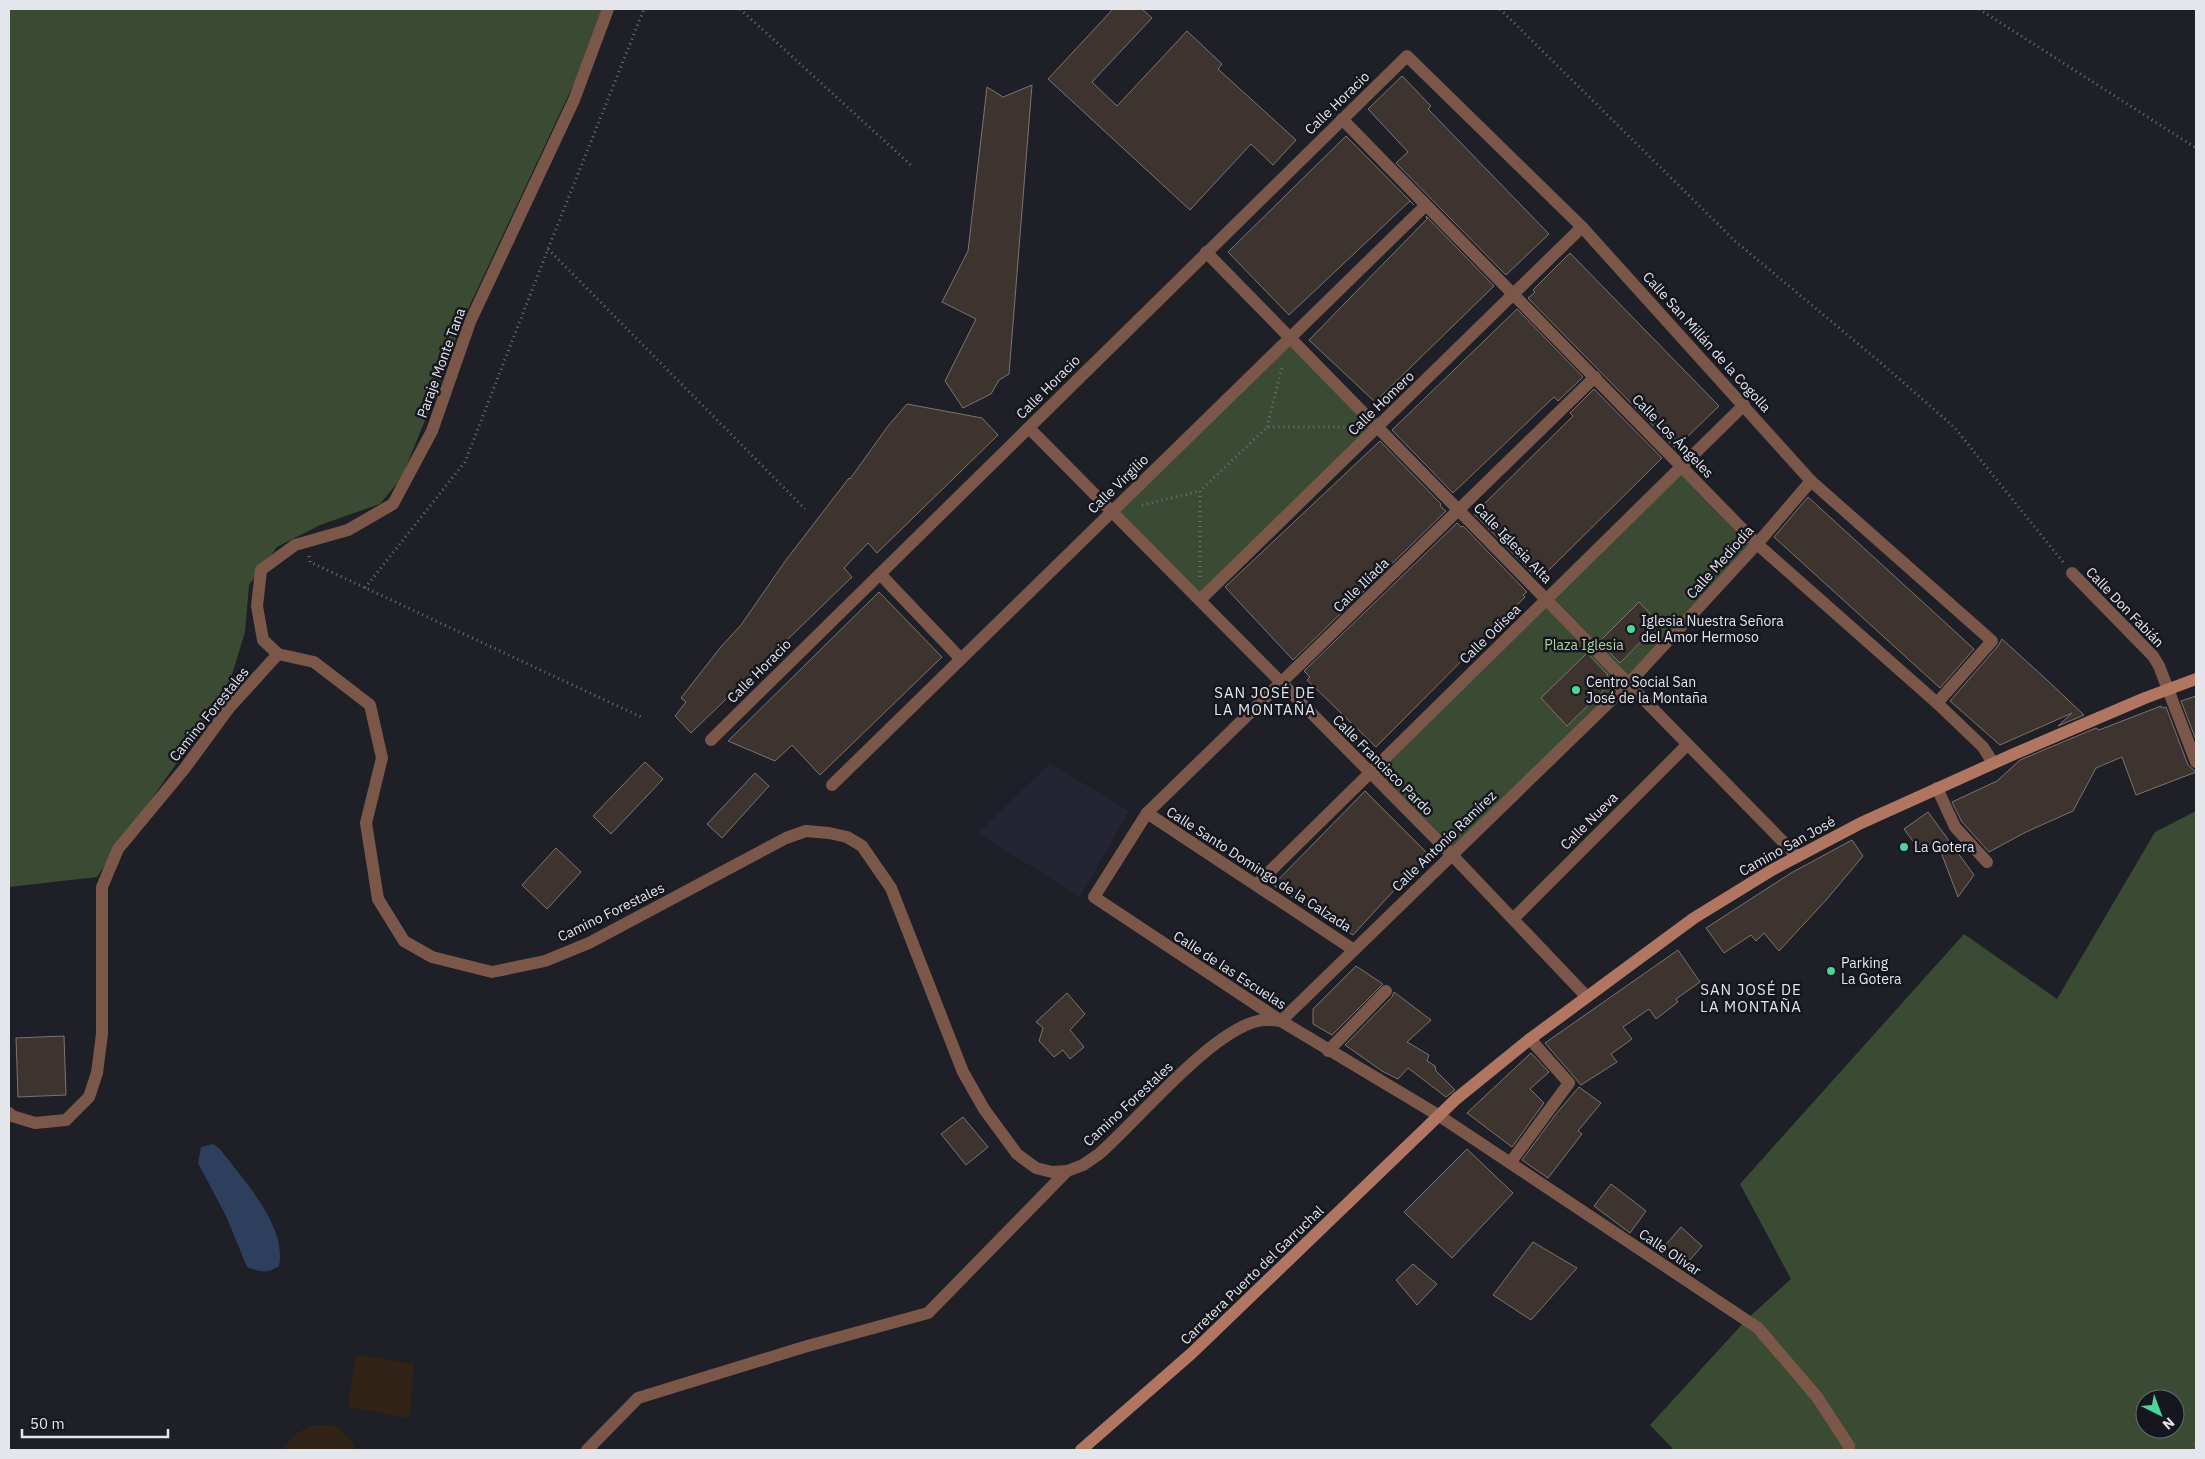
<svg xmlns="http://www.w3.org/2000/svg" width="2205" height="1459" viewBox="0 0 2205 1459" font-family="'IBM Plex Sans',sans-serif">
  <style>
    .industrial { fill: #312417 }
    .built { fill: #242433 }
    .green { fill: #3b4b33; fill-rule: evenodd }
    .water { fill: #2e3f5d }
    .building { fill: #3e342f; stroke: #7e736d }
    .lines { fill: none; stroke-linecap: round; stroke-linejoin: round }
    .path { stroke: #6e6f77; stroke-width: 3; stroke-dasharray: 1 4; stroke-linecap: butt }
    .street { stroke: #7b574a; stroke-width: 12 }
    .secondary { stroke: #b07661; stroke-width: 12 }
    .poi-dot { fill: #4cd49b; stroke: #15161e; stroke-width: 2 }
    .labels { text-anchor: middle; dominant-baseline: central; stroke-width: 5; stroke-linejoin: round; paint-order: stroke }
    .street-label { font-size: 14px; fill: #e5e5ec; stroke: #15161e }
    .poi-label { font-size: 14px; fill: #e5e5ec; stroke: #15161e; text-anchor: start }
    .park-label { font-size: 14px; fill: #aed49b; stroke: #15161e }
    .neighbourhood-label { font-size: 15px; letter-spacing: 1px; fill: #e5e5ec; stroke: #15161e }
  </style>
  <rect width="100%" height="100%" fill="#1e1f27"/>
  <!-- industrial -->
  <g class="industrial">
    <path d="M 356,1354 L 414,1364 L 409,1418 L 348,1407 Z"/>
    <path d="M 312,1425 L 336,1426 L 352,1441 L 355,1450 L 283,1450 L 294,1435 Z"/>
  </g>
  <!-- built -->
  <path class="built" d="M 1050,763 L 1129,811 L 1080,897 L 978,833 Z"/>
  <!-- green -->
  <g class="green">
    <path d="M 9,9 L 602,9 L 584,62 L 461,324 L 438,388 L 402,477 L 380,504 L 320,525 L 277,547 L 249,585 L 245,632 L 227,691 L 97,877 L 9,887 Z"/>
    <path d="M 1290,337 L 1378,427 L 1200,600 L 1112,512 Z"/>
    <path d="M 1682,466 L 1757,544 L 1452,855 L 1370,772 Z"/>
    <path d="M 2196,811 L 2196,1450 L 1674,1450 L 1650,1425 L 1746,1320 L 1791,1279 L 1740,1184 L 1964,934 L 2057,999 L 2155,832 ZM 2145,1399 L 2175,1399 L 2175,1429 L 2145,1429 Z"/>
  </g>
  <!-- water -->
  <path class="water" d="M 213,1144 L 220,1149 C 243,1180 287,1225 279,1266 C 266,1274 261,1272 247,1267 L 226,1216 L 198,1163 L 201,1147 Z"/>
  <!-- building -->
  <g class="building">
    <path d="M 1113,9 L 1142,9 L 1152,18 L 1092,82 L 1117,106 L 1187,31 L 1222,64 L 1218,69 L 1296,140 L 1273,165 L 1251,144 L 1190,210 L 1048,79 Z"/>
    <path d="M 1402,76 L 1431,106 L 1428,109 L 1549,234 L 1506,275 L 1396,163 L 1408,152 L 1368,109 Z"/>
    <path d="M 1032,85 L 1009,374 L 999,380 L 991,394 L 963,408 L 945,381 L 976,319 L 942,302 L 968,251 L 987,87 L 1003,97 Z"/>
    <path d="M 1346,136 L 1414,205 L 1410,201 L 1289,315 L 1228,252 Z"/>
    <path d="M 1426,216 L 1494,286 L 1375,402 L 1309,340 L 1427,219 Z"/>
    <path d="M 1570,253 L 1719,406 L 1681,443 L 1680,441 L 1674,447 L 1528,298 L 1535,292 L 1533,290 Z"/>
    <path d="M 1517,309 L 1583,377 L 1558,401 L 1554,397 L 1453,493 L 1392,430 Z"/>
    <path d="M 1594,389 L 1662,458 L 1539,580 L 1474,514 L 1573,416 L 1570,413 Z"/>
    <path d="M 907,404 L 982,418 L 998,435 L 877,553 L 868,543 L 844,568 L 852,577 L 691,733 L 675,716 L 686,702 L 681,698 L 720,648 L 741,625 L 786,560 L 849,478 L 850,479 L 888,426 Z"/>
    <path d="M 1380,441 L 1441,504 L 1440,506 L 1446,511 L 1293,660 L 1225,587 Z"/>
    <path d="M 1808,497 L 1974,649 L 1940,688 L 1774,537 Z"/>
    <path d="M 1457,523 L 1461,527 L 1463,526 L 1527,592 L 1523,595 L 1525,597 L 1376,747 L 1307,680 L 1310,677 L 1304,671 Z"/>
    <path d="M 879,592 L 942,657 L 820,775 L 792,745 L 775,761 L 728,741 Z"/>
    <path d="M 1639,602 L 1659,623 L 1620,663 L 1599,642 Z"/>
    <path d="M 2002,639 L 2048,681 L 2084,715 L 2058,726 L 2072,713 L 2000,745 L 1950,701 L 1998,646 Z"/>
    <path d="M 1587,653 L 1608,675 L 1606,677 L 1612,682 L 1567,726 L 1541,698 Z"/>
    <path d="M 2196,696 L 2196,740 L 2181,701 Z"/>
    <path d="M 2161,706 L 2162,708 L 2166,707 L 2188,765 L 2196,772 L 2136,795 L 2122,757 L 2096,768 L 2073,811 L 2026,832 L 1989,852 L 1962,822 L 1952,802 L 1997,781 L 2020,760 L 2096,728 L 2099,730 Z"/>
    <path d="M 645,762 L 663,779 L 611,834 L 593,816 Z"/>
    <path d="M 755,773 L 769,786 L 722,838 L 707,824 Z"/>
    <path d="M 1365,791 L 1432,858 L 1400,888 L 1398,886 L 1353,935 L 1273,885 Z"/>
    <path d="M 1928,812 L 1974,875 L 1958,897 L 1936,839 L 1921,852 L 1904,829 Z"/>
    <path d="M 1852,840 L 1863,856 L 1827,899 L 1779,951 L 1764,933 L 1756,941 L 1751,935 L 1724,953 L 1706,928 L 1791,873 Z"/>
    <path d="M 556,848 L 581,872 L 547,909 L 522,885 Z"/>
    <path d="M 1678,950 L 1700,982 L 1676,999 L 1678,1002 L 1656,1019 L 1649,1009 L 1623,1027 L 1632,1039 L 1611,1054 L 1617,1062 L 1581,1085 L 1545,1043 Z"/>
    <path d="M 1356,966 L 1383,984 L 1332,1035 L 1313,1024 L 1313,1009 Z"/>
    <path d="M 1394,992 L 1431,1020 L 1407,1042 L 1429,1055 L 1427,1061 L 1435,1066 L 1436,1071 L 1455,1090 L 1446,1097 L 1408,1068 L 1398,1079 L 1382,1071 L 1345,1045 L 1392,997 Z"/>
    <path d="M 1067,993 L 1085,1014 L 1070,1030 L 1084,1047 L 1070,1059 L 1063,1050 L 1054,1057 L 1039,1041 L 1043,1028 L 1036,1022 Z"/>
    <path d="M 64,1036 L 66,1095 L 18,1097 L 16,1038 Z"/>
    <path d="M 1531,1053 L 1549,1072 L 1530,1089 L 1544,1103 L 1512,1147 L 1467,1113 Z"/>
    <path d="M 1579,1087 L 1601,1103 L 1578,1131 L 1582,1134 L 1548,1178 L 1522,1160 L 1556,1114 Z"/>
    <path d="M 963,1117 L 988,1147 L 966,1165 L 941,1134 Z"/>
    <path d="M 1467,1149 L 1513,1193 L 1452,1258 L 1404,1212 Z"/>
    <path d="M 1611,1184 L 1646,1211 L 1630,1233 L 1594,1206 Z"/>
    <path d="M 1681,1227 L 1702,1246 L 1683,1268 L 1662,1249 Z"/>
    <path d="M 1533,1242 L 1577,1268 L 1531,1320 L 1493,1295 Z"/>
    <path d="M 1413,1264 L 1437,1284 L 1417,1305 L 1396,1280 Z"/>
  </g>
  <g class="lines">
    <!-- path -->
    <g class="path">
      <path d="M 740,9 L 912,166"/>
      <path d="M 1500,9 L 1735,241 L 1881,363 L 1954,427 L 2063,562"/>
      <path d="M 1979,9 L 2196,148"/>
      <path d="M 548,249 L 805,509"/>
      <path d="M 1267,427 L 1282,367"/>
      <path d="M 1142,505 L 1200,491"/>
      <path d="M 309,556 L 310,562 L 641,717"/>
      <path d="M 1200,577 L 1200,491 L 1267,427 L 1355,427"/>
      <path d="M 365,588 L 465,462 L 548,249 L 644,9"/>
      <path d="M 2193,1450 L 2196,1443"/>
    </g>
    <!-- street -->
    <g class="street">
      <path d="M 608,9 L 574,100 L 470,322 L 432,431 L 393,504 L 348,530 L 295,545 L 261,570 L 257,606 L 263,640 L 278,654 L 314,662 L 370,705 L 382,758 L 366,823 L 378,899 L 404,941 L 432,957 L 492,972 L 545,961 L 589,943 L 786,838 L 806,831 L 829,833 L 847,837 L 862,846 L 891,888 L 963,1072 L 984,1109 L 1017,1154 L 1036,1168 L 1052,1172 L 1067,1171 L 1083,1165 L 1099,1154 C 1139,1119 1210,1032 1258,1021 C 1265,1019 1273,1020 1281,1021"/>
      <path d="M 1342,119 L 1757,544 L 1937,703 L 1983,747 L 1993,763"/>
      <path d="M 1206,252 L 1797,856"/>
      <path d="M 1595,377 L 1147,813 L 1094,897 L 1281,1021 L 1438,1115 L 1758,1328 L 1817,1397 L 1849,1446 L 1849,1450"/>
      <path d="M 1029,428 L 1452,855 L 1587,997"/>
      <path d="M 2072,573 L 2153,656 L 2159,666 L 2196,762"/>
      <path d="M 880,574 L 961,659"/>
      <path d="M 1200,600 L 1582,227"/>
      <path d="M 711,740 L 1407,56 L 1582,227 L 1811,481 L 1992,641 L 1937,703"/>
      <path d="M 832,785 L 1426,205"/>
      <path d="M 1937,788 L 1955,827 L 1987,862"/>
      <path d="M 1147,813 L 1354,950"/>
      <path d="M 1257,884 L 1744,405"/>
      <path d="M 1513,919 L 1687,745"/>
      <path d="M 1281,1021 L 1629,683 L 1757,544 L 1811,481"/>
      <path d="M 1328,1051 L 1386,991"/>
      <path d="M 9,1113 L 12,1116 L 35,1123 L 66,1120 L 89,1097 L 97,1073 L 102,1034 L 102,887 L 118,849 L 185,768 L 229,708 L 278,654"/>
      <path d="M 1510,1163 L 1569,1083 L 1530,1039"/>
      <path d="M 587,1450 L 638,1398 L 804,1347 L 928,1313 L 1067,1171"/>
    </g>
    <!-- secondary -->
    <path class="secondary" d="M 1081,1450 L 1192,1353 L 1456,1099 L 1530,1039 L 1694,918 L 1772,870 L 1861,823 L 2014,754 L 2145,698 L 2196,679"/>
  </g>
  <!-- markers -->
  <g class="poi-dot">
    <circle cx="1631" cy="629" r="5"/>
    <circle cx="1576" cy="690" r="5"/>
    <circle cx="1904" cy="847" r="5"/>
    <circle cx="1831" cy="971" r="5"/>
  </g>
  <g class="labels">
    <!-- street labels -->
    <g class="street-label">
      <text transform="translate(1337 103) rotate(-44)">Calle Horacio</text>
      <text transform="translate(1707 342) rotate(48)">Calle San Millán de la Cogolla</text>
      <text transform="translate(441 363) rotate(-70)">Paraje Monte Tana</text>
      <text transform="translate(1048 387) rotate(-45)">Calle Horacio</text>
      <text transform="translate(1381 403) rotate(-44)">Calle Homero</text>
      <text transform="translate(1673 436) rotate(46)">Calle Los Ángeles</text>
      <text transform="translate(1118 484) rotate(-44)">Calle Virgilio</text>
      <text transform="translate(1513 543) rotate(46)">Calle Iglesia Alta</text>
      <text transform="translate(1720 562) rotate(-48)">Calle Mediodía</text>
      <text transform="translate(1361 585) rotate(-44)">Calle Ilíada</text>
      <text transform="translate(2125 607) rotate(46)">Calle Don Fabián</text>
      <text transform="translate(1490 634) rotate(-44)">Calle Odisea</text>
      <text transform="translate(759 671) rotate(-45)">Calle Horacio</text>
      <text transform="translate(209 714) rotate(-51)">Camino Forestales</text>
      <text transform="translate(1383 765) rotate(45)">Calle Francisco Pardo</text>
      <text transform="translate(1589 821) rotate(-45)">Calle Nueva</text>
      <text transform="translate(1444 841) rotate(-44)">Calle Antonio Ramírez</text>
      <text transform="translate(1787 846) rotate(-29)">Camino San José</text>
      <text transform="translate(1259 869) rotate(33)">Calle Santo Domingo de la Calzada</text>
      <text transform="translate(611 912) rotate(-26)">Camino Forestales</text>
      <text transform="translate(1230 970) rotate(33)">Calle de las Escuelas</text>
      <text transform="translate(1128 1104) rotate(-43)">Camino Forestales</text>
      <text transform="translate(1670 1252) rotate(34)">Calle Olivar</text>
      <text transform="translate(1252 1275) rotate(-44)">Carretera Puerto del Garruchal</text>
    </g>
    <!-- poi labels -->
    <g class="poi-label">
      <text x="1641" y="621">Iglesia Nuestra Señora<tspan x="1641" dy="16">del Amor Hermoso</tspan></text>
      <text x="1586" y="682">Centro Social San<tspan x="1586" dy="16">José de la Montaña</tspan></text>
      <text x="1914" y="847">La Gotera</text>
      <text x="1841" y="963">Parking<tspan x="1841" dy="16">La Gotera</tspan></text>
    </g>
    <!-- park labels -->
    <g class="park-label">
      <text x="1584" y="645">Plaza Iglesia</text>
    </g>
    <!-- neighbourhood labels -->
    <g class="neighbourhood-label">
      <text x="1265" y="692">SAN JOSÉ DE<tspan x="1265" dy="17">LA MONTAÑA</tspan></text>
      <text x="1751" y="989">SAN JOSÉ DE<tspan x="1751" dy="17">LA MONTAÑA</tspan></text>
    </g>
  </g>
  <!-- border -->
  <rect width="2205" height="1459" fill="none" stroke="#e5e5ec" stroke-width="20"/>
  <!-- north arrow -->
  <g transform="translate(2160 1414) rotate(138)"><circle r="24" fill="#15161e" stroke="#686970"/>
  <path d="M0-4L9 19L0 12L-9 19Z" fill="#4cd49b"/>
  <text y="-8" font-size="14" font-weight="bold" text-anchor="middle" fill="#e5e5ec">N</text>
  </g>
  <!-- scale -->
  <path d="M22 1429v8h146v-8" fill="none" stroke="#e5e5ec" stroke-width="2.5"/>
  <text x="30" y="1429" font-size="15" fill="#e5e5ec" stroke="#15161e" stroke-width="4" paint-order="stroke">50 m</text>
</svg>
